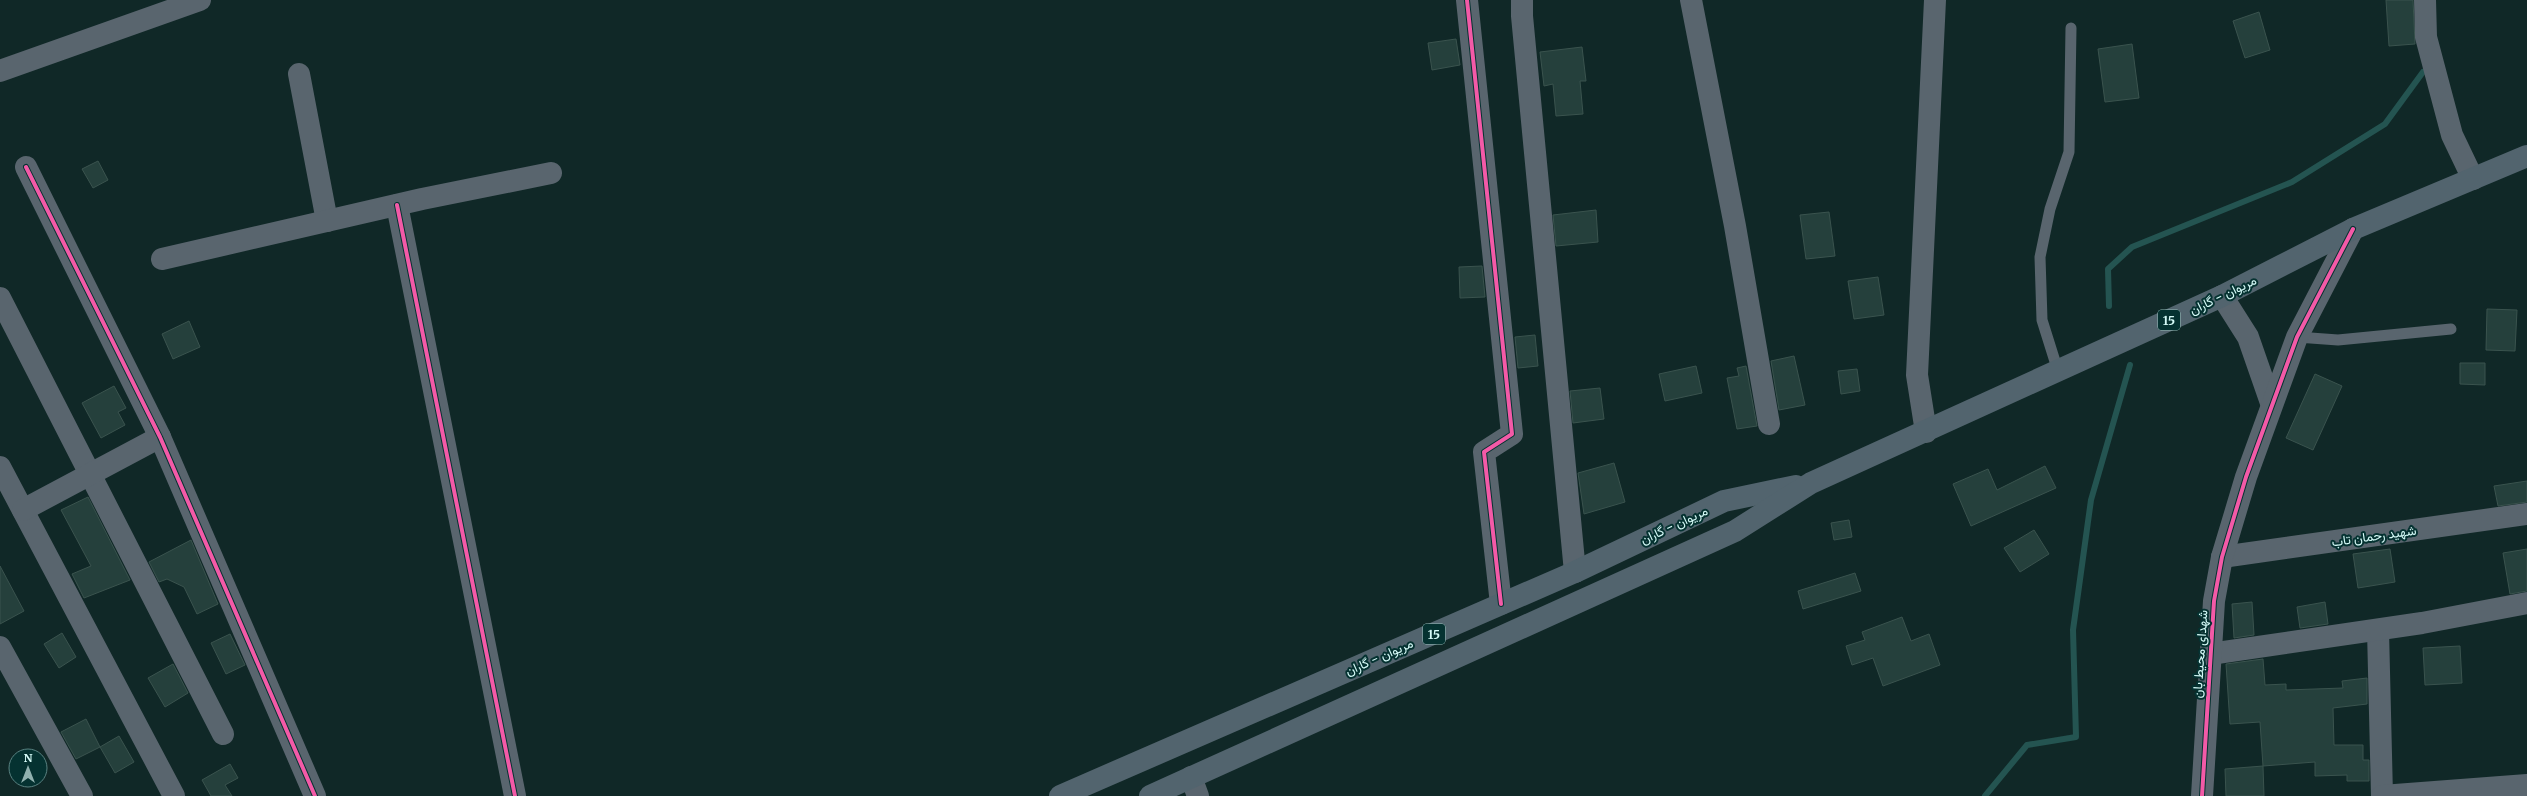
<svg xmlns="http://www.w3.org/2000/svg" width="2527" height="796" viewBox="0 0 2527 796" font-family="Merriweather,Vazirmatn,serif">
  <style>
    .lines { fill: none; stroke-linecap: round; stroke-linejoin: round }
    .stream { stroke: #245451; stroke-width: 6 }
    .building { fill: #25403c; stroke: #3a534e }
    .service { stroke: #59656e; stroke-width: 11 }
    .minor { stroke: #59656e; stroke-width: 22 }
    .primary { stroke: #52646e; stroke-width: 22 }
    .cycleway-casing { stroke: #053231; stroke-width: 6 }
    .cycleway { stroke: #f35aa7; stroke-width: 4 }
    .labels { text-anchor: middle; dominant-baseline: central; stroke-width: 4; stroke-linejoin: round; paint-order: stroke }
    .shield { fill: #053231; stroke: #97bfbc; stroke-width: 1 }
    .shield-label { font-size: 12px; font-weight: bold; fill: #d6fbf8 }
    .street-label { font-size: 13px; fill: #d6fbf8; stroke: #053231 }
  </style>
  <rect width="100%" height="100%" fill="#102827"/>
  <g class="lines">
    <!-- stream -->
    <g class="stream">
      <path d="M 2109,306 L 2108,269 L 2132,247 L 2292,182 L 2385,124 L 2423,72"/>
      <path d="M 1985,796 L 2027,745 L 2076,737 L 2073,630 L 2091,500 L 2130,365"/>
    </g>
  </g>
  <!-- building -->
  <g class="building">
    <path d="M 2386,0 L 2413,0 L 2415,44 L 2389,46 Z"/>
    <path d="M 2259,12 L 2270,50 L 2245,58 L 2233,21 Z"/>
    <path d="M 1456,39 L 1460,65 L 1432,70 L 1428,43 Z"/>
    <path d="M 2132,44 L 2139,98 L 2105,102 L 2098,49 Z"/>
    <path d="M 1582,47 L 1586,81 L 1580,81 L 1583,114 L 1556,116 L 1553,84 L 1544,86 L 1540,52 Z"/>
    <path d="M 98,161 L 108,180 L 93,188 L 82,169 Z"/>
    <path d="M 1596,210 L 1598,242 L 1556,246 L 1553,215 Z"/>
    <path d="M 1829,212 L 1835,256 L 1806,259 L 1800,215 Z"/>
    <path d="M 1482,266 L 1485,297 L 1460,298 L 1459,267 Z"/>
    <path d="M 1878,277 L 1884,315 L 1854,319 L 1848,281 Z"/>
    <path d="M 2487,309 L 2517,310 L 2515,351 L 2486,350 Z"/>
    <path d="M 189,321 L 200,347 L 173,359 L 162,334 Z"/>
    <path d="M 1535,335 L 1538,366 L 1518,368 L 1515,337 Z"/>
    <path d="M 1794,356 L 1805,405 L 1779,410 L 1771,361 Z"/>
    <path d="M 2460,363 L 2485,363 L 2485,385 L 2460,384 Z"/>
    <path d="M 1696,366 L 1702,393 L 1665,401 L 1659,374 Z"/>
    <path d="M 1746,366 L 1757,426 L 1737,429 L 1727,378 L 1739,376 L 1737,368 Z"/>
    <path d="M 1857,369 L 1860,391 L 1841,394 L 1838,371 Z"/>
    <path d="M 2315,374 L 2342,386 L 2313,450 L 2286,438 Z"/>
    <path d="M 114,386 L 126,408 L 118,412 L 125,425 L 101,438 L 82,403 Z"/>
    <path d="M 1600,388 L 1604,419 L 1573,423 L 1570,391 Z"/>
    <path d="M 1614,463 L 1625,502 L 1584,514 L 1578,473 Z"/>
    <path d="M 2045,466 L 2056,488 L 1971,526 L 1953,484 L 1988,469 L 1997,490 Z"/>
    <path d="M 2527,481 L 2527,502 L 2498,506 L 2494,486 Z"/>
    <path d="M 88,497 L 130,580 L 84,598 L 72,574 L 91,566 L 61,510 Z"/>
    <path d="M 1849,520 L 1852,537 L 1834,540 L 1831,523 Z"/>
    <path d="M 2034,530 L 2049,554 L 2020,572 L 2004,548 Z"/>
    <path d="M 191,540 L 218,604 L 197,614 L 184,587 L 167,579 L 159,582 L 149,562 Z"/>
    <path d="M 2390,549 L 2395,582 L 2358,588 L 2353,554 Z"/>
    <path d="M 2527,549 L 2527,591 L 2510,594 L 2503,553 Z"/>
    <path d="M 0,566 L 24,611 L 0,624 Z"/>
    <path d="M 1855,573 L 1861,591 L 1803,609 L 1798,591 Z"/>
    <path d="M 2252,602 L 2254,635 L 2234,638 L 2232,604 Z"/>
    <path d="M 2325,602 L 2328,624 L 2300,628 L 2297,607 Z"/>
    <path d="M 1902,617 L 1911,641 L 1929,634 L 1940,665 L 1883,686 L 1873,658 L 1852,665 L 1846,646 L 1865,640 L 1862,632 Z"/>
    <path d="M 62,633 L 76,657 L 59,668 L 44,644 Z"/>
    <path d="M 230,634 L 245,665 L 226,674 L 211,643 Z"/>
    <path d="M 2460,646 L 2462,683 L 2425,685 L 2423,648 Z"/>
    <path d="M 2263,659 L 2265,685 L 2286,684 L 2286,690 L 2343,688 L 2342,681 L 2367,678 L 2367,704 L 2333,708 L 2334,745 L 2363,745 L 2363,760 L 2369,760 L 2369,781 L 2347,781 L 2347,775 L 2315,776 L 2315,762 L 2263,766 L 2260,722 L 2230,724 L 2226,664 Z"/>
    <path d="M 173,664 L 188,693 L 165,707 L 148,678 Z"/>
    <path d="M 86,719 L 100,747 L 76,759 L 61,732 Z"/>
    <path d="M 119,736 L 134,762 L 115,773 L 100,747 Z"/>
    <path d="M 230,764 L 238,778 L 225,785 L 232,796 L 211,796 L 202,780 Z"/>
    <path d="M 2263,766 L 2264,796 L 2226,796 L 2225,769 Z"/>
  </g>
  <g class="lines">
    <!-- service -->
    <g class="service">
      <path d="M 2297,337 L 2338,340 L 2451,329"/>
      <path d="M 2058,371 L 2042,320 L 2040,257 L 2050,209 L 2069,152 L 2071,28"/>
    </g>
    <!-- minor -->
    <g class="minor">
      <path d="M 1467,0 L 1512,434 L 1484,452 L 1501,604"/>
      <path d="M 1522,0 L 1522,16 L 1575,572"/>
      <path d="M 1691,0 L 1735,226 L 1769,424"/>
      <path d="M 2425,0 L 2426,37 L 2452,135 L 2473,179"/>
      <path d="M 0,71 L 200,0"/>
      <path d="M 299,74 L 327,221"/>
      <path d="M 26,167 L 160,437 L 315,796"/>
      <path d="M 397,205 L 515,796"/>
      <path d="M 162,259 L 422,199 L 551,173"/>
      <path d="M 2222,296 L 2248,337 L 2271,403"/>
      <path d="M 0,298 L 223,734"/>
      <path d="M 1926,432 L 1917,375 L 1935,0"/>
      <path d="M 0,467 L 174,796"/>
      <path d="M 23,510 L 160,437"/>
      <path d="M 2222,557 L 2527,514"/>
      <path d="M 2378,630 L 2382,796"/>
      <path d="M 0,647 L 82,796"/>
      <path d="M 2210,654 L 2422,623 L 2527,603"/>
      <path d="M 1191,777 L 1198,796"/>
      <path d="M 2202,796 L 2214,601 L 2222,557 L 2246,477 L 2297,337 L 2353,229"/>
      <path d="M 2382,796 L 2527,785"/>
    </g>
    <!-- primary -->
    <g class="primary">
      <path d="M 1060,796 L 1575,572 L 1724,501 L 1796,486"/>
      <path d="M 1150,796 L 1735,531 L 1811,483 L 2222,296 L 2353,229 L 2527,156"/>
    </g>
    <defs>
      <g id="cycleway">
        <path d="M 1467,0 L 1512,434 L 1484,452 L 1501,604"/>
        <path d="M 26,167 L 160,437 L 315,796"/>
        <path d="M 397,205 L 515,796"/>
        <path d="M 2202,796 L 2214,601 L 2222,557 L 2246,477 L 2297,337 L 2353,229"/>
      </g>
    </defs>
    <!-- cycleway casing -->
    <use href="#cycleway" class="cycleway-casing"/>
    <!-- cycleway -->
    <use href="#cycleway" class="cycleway"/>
  </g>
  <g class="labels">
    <!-- shield labels -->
    <g class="shield">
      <rect x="2158" y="310" width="22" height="20" rx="3"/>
      <rect x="1423" y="624" width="22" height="20" rx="3"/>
    </g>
    <g class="shield-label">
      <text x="2169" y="320">15</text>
      <text x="1434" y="634">15</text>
    </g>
    <!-- street labels -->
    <g class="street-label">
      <text transform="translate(2223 295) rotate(-26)">مریوان - گاران</text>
      <text transform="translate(1674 525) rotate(-25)">مریوان - گاران</text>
      <text transform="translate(2374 536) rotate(-8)">شهید رحمان تاب</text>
      <text transform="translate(2200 654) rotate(-86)">شهدای محیط بان</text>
      <text transform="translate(1379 657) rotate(-24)">مریوان - گاران</text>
    </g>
  </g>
  <!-- north arrow -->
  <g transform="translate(28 768)"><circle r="19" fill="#053231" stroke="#598281"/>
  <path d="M0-3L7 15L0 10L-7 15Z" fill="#91b1af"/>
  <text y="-6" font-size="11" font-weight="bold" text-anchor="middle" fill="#d6fbf8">N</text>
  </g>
</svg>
